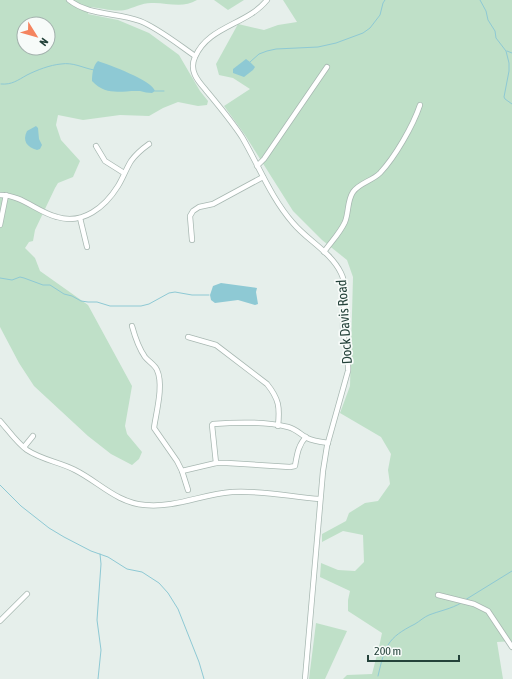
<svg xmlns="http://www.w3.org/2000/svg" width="512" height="679" viewBox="0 0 512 679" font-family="'Asap Condensed',sans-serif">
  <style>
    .green { fill: #bfe0c8; fill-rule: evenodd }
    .water { fill: #8ec9d4 }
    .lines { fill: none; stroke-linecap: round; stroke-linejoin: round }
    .stream { stroke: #8ec9d4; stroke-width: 1 }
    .minor-casing { stroke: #a8b8b2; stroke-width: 6 }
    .minor { stroke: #fff; stroke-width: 4.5 }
    .labels { text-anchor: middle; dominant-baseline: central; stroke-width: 3.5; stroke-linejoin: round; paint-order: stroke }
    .street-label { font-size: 14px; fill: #24423a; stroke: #f7fbf9 }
  </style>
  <rect width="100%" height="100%" fill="#e6efeb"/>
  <!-- green -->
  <g class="green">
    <path d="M 0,0 L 197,0 C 182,9 166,2 151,3 C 142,3 133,8 125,10 C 114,12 101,8 91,7 L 88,14 L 118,20 L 149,33 L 179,55 L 200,91 L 208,101 L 207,105 L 198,106 L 178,102 L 163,108 L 149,116 L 120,115 L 83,120 L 58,115 L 56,125 L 61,140 L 80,161 L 73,177 L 58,183 L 55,188 L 35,230 L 33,241 L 29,242 L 25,248 L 35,258 L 40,271 L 88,305 L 132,386 L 125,426 L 127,434 L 142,452 L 139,459 L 132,465 L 111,454 L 88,436 L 34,386 L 19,363 L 0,327 ZM 24,24 L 48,24 L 48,48 L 24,48 Z"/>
    <path d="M 214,0 L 244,0 L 228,10 Z"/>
    <path d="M 283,0 L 512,0 L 512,641 L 497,642 L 503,679 L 343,679 L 347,675 L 372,674 L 379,647 L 382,633 L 348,611 L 348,600 L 350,591 L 320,577 L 321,563 L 338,570 L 355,571 L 364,562 L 363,535 L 343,531 L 322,542 L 322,534 L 346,521 L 349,513 L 365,503 L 378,501 L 390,484 L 388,470 L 391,454 L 381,437 L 340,413 L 350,386 L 353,277 L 347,260 L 322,240 L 293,211 L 245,135 L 224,106 L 250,89 L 233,78 L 219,75 L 216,64 L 238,24 L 264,30 L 278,25 L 297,22 Z"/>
    <path d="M 316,623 L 347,631 L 325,679 L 309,679 Z"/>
  </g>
  <!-- water -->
  <g class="water">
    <path d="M 246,59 L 250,62 L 255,67 L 253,70 L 244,77 L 233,73 L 233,69 Z"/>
    <path d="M 98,61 C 109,65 152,80 155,91 L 152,93 C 148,93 144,92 140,91 C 122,90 107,97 92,81 C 92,75 93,65 98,61 Z"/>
    <path d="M 36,126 L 38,128 L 39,139 L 42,145 L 40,149 L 37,150 C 27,147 22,141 27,131 Z"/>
    <path d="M 221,283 L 257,288 L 256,292 L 258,304 L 255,305 L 238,300 L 215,303 L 211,300 L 210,295 L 213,286 Z"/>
  </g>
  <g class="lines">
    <!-- stream -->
    <g class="stream">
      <path d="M 480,0 L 486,11 L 488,20 L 495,31 L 496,38 L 506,51 L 509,63 L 509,71 L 504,97 L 505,99 L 512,104"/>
      <path d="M 507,51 L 512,53"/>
      <path d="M 250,62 L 259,54 L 267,51 L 276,49 L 318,47 L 336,43 L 363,33 L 370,28 L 380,15 L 383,3 L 385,0"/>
      <path d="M 1,84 C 12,85 18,80 27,75 C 37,70 50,65 61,64 C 73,62 83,68 94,70"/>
      <path d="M 155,91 L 164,91"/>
      <path d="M 0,278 L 12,280 L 20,277 L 24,278 L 43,285 L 50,285 L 64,294 L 72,296 L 81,301 L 88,302 L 97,302 L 110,306 L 141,306 L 149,304 L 169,293 L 175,292 L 192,295 L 209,295"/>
      <path d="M 0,485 L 21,506 L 49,528 L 64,537 L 91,551 L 108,557 L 127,569 L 142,572 L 159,583 L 168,593 L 178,609 L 199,662 L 204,679"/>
      <path d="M 465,600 L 512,571"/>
      <path d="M 378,676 C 385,646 387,638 415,624 C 420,621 424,617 429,615 C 439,611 451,609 461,603"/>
      <path d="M 98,679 L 101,650 L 97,620 L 101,564 L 100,554"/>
    </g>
    <defs>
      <g id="minor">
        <path d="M 69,0 C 89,16 116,12 140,21 C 158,28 179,45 195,56"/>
        <path d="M 267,0 C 247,25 208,26 195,57 C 189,70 197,80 205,89 C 218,105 231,120 242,137 C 259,166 271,198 293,223 C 307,240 331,252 341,273 C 349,289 342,311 343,329 C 344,344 349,357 348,371 L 327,446 L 323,471 L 305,679"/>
        <path d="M 96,146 L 105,161 L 124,173"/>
        <path d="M 257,166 L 264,159 L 327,67"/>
        <path d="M 0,195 C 22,195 37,212 57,217 C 83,225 105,207 118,186 C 123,178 126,169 131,161 C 136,154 142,149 149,144"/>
        <path d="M 80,218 L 87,247"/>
        <path d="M 0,225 L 6,195"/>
        <path d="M 192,240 L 190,216 L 193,211 L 199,207 L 213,204 L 263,177"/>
        <path d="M 324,252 C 331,242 340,233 345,222 C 349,212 347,201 353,192 C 359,183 372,181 380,173 C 395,157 413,126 420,105"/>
        <path d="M 132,326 C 135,337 138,347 145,357 C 148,361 155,365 157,370 C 164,385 156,413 154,428 L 177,461 L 182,471 L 188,490"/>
        <path d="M 188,337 L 216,345 L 267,384 C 279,399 280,407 278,426"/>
        <path d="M 0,421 C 9,431 17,443 27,450 C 42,460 60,462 75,470 C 99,482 117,503 145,505 C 175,508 203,494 232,492 C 262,490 291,497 320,499"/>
        <path d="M 24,447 L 33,436"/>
        <path d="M 216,463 L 212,425 L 213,424 C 238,422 264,421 288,427 C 296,429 300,434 307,438 C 313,441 321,442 328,443"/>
        <path d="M 182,471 L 216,463 L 227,463 L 290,467 L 295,466 C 297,455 298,445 306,437"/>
        <path d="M 438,595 L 474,604 L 488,611 L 512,647"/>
        <path d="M 0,621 L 27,594"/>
      </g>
    </defs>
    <!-- minor casing -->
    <use href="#minor" class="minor-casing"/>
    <!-- minor -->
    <use href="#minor" class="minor"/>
  </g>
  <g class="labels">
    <!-- street labels -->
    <g class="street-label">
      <text transform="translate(344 322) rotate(-94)">Dock Davis Road</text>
    </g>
  </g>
  <!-- north arrow -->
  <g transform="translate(36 36) rotate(127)"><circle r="19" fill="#f7fbf9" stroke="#a3b1ad"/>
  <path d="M0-3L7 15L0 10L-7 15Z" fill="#f4845f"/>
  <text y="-6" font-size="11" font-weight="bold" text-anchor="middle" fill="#24423a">N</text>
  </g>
  <!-- scale -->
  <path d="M368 655v6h91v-6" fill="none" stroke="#24423a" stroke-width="2"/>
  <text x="374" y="655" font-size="12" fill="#24423a" stroke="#f7fbf9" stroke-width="3" paint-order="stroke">200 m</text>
</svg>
